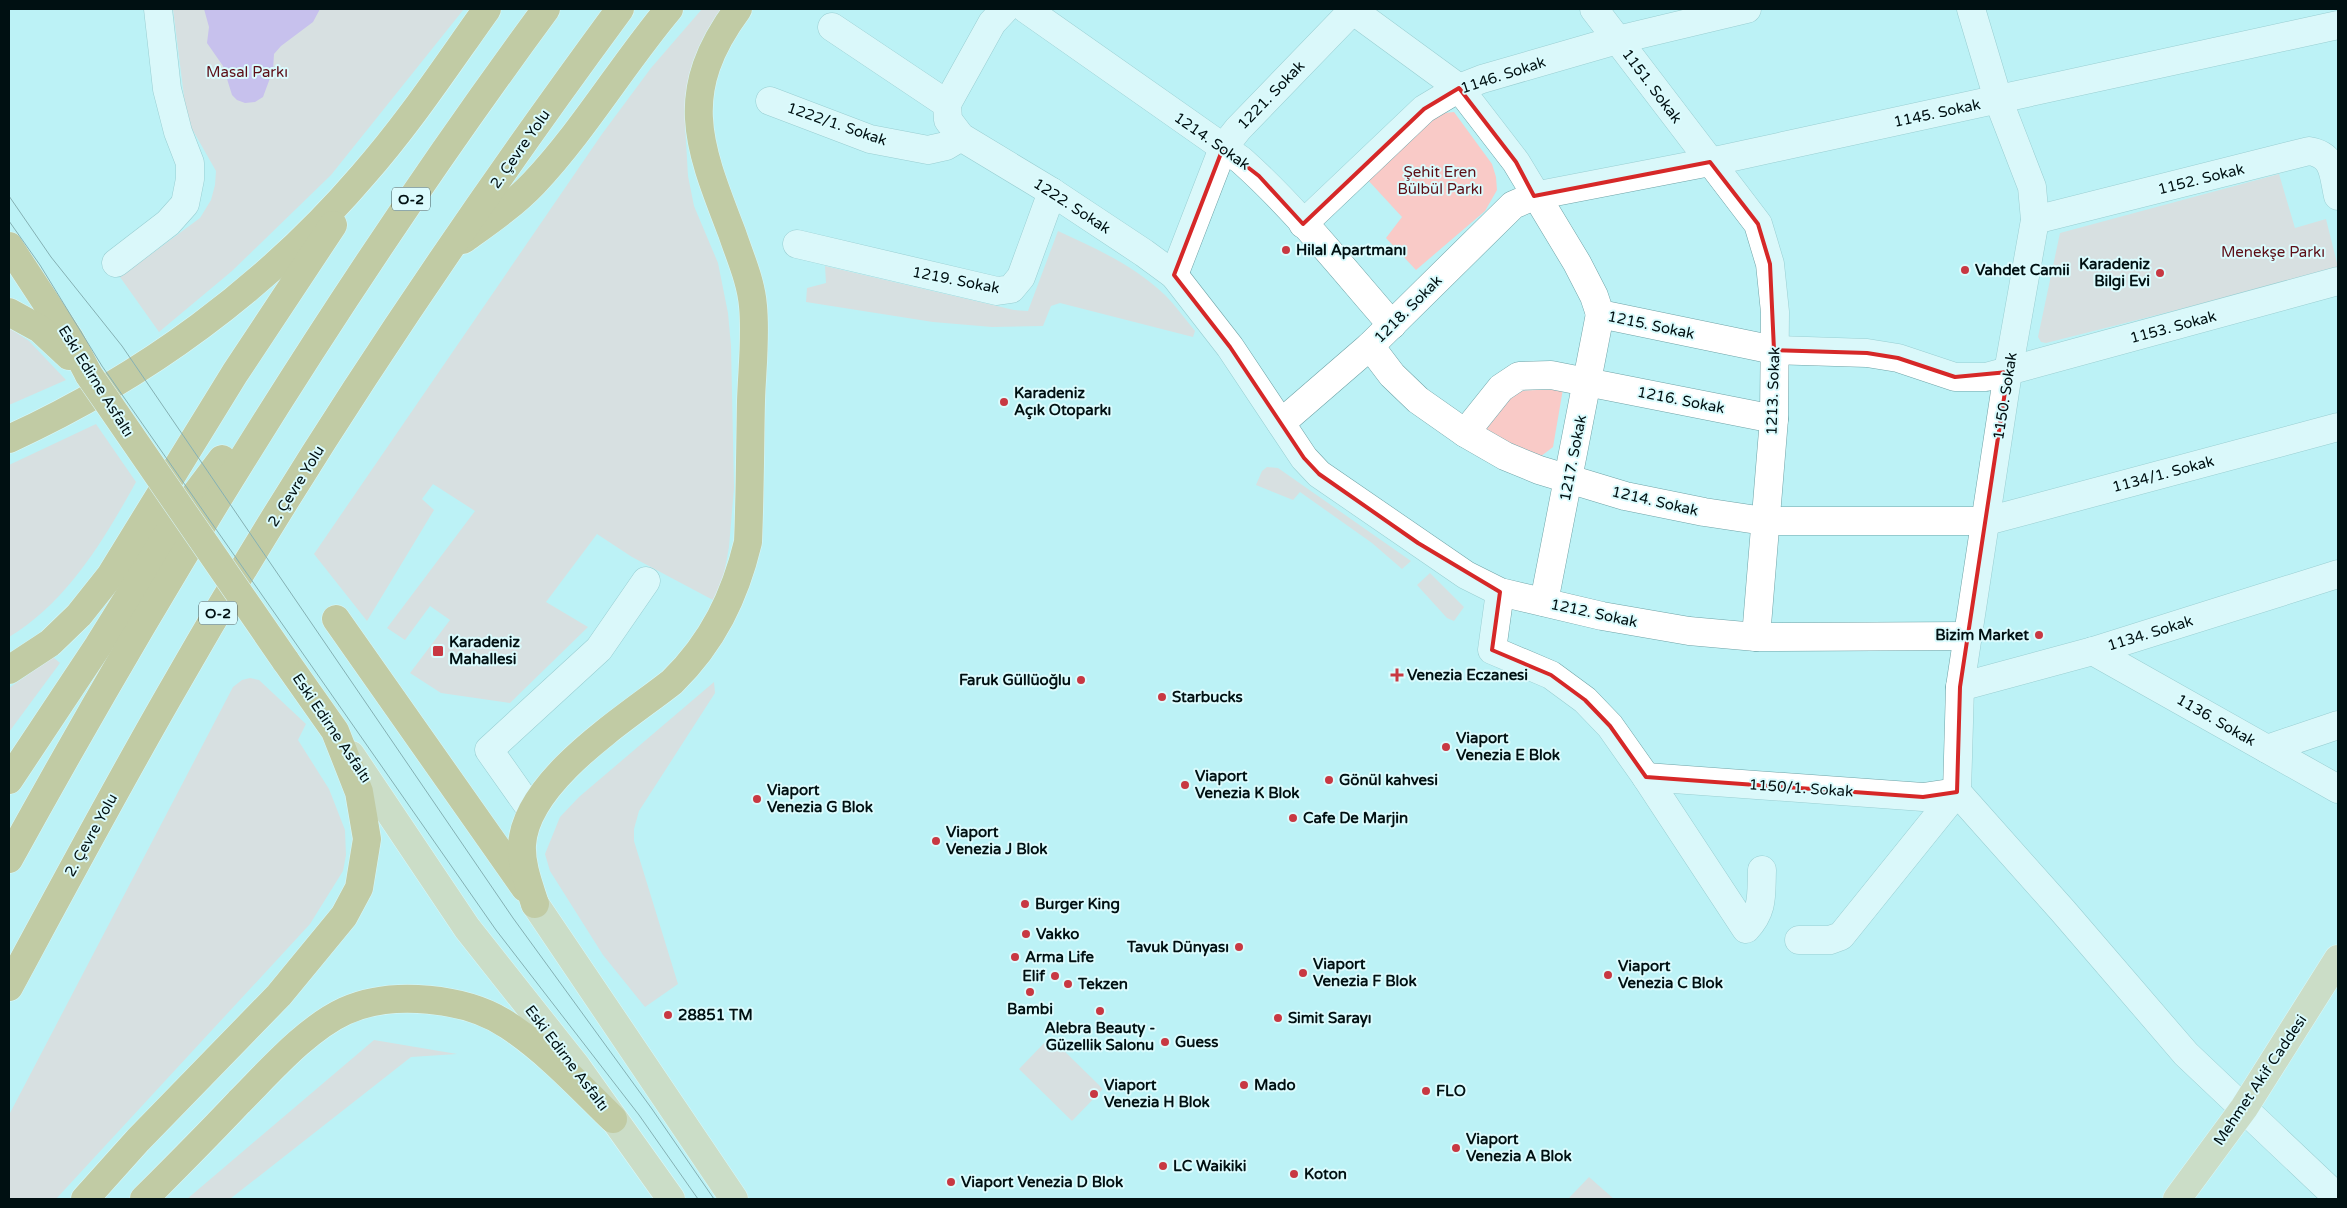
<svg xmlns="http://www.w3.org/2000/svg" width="2347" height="1208" viewBox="0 0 2347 1208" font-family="'Varela Round',sans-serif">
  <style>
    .green { fill: #f9cac7 }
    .water { fill: #d585e2 }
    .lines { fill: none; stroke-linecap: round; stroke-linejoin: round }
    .minor-casing { stroke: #6fa3a7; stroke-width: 29 }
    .major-casing { stroke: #fff; stroke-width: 29 }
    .highway-casing { stroke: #fff; stroke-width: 29 }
    .minor { stroke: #fff; stroke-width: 28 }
    .major { stroke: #ddc38e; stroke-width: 28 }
    .highway { stroke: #c79b42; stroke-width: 28 }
    .tram { stroke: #436163; stroke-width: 1 }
    .highway-bridge-casing { stroke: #fff; stroke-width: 29; stroke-linecap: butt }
    .highway-bridge { stroke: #c79b42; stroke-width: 28 }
    .marked { fill: none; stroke: #d62828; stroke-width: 4; stroke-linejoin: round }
    .poi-dot { fill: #c83842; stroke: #dbfbfd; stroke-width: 2 }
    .labels { text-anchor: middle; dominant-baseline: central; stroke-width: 4; stroke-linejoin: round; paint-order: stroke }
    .shield { fill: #dbfbfd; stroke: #425658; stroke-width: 1 }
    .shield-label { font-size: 14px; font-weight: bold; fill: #001012 }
    .park-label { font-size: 15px; fill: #5c0d15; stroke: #dbfbfd }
    .street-label { font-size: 15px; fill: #001012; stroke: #dbfbfd }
    .poi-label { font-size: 15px; font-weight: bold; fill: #001012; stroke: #dbfbfd; text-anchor: start }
  </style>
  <rect width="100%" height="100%" fill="#bcf2f6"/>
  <!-- green -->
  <g class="green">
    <path d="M 173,9 L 464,9 L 331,175 L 232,271 L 159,332 L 120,277 L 200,218 L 211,200 L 215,185 L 216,171 L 187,120 Z"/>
    <path d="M 702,9 L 723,9 L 687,93 L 685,124 L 688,176 L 694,206 L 718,263 L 728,313 L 731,346 L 734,488 L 729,547 L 723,579 L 713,600 L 632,557 L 597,534 L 546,602 L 588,627 L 510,703 L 441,693 L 410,673 L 450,620 L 430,606 L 405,640 L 387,628 L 475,511 L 433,484 L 422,499 L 434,510 L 367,621 L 314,554 L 602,134 L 651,68 Z"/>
    <path d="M 1454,112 L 1492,164 L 1496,177 L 1497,190 L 1485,211 L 1416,270 L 1386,238 L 1402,217 L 1367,179 L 1434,114 Z"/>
    <path d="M 2279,174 L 2295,228 L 2326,219 L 2338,267 L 2252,291 L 2046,343 L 2041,342 L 2038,337 L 2060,233 Z"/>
    <path d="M 1058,231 C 1095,248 1135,266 1165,295 C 1176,306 1185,319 1195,331 L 1193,337 L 1060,303 L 1051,306 L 1043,326 L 992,327 L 933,322 L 806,302 L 807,288 L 826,283 L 825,266 L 1014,310 L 1028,311 Z"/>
    <path d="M 9,328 L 29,341 L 66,380 L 9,405 Z"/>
    <path d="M 1563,389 L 1553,447 L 1540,457 L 1481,434 L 1513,391 Z"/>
    <path d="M 96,424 L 136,482 C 104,540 67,602 9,637 L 9,465 Z"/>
    <path d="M 1267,467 L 1278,468 L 1411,561 L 1402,569 L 1372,543 L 1300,492 L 1293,500 L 1256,485 L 1262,471 Z"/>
    <path d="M 1430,573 L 1464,607 L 1454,621 L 1447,618 L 1417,585 Z"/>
    <path d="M 53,657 L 60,663 L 9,732 L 9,688 Z"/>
    <path d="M 250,678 L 259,680 L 306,724 L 298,740 L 329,789 L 345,830 L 346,855 L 343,871 L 310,924 L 56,1199 L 9,1199 L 9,1115 L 233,687 L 242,680 Z"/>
    <path d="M 714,682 L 715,693 L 639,811 L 634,829 L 634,841 L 678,984 L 645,1007 L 603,955 L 550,871 L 545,854 L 560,817 L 579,797 Z"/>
    <path d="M 1050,1037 L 1103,1089 L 1072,1121 L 1019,1069 Z"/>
    <path d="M 374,1040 L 457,1054 L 411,1057 L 230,1199 L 187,1199 Z"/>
    <path d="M 1589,1177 L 1614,1199 L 1568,1199 Z"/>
  </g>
  <!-- water -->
  <path class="water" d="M 204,9 L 320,9 L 313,22 L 281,46 L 274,54 L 273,70 L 263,97 L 255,102 L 245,103 L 237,100 L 232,95 L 223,66 L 207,43 L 209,27 Z"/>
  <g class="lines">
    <defs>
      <g id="minor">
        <path d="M 1026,9 L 1241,160 C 1296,209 1343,269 1392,325"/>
        <path d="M 1351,9 L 1459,88 L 1516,162 L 1577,263 L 1594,296 L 1600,314 L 1774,350 L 1867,353 L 1898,358 L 1955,377 L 1986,377 L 2338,281"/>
        <path d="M 1594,9 L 1758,224 L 1770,264 L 1775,312 L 1774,419 L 1756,637"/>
        <path d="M 832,27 L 947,104 L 948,120 L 961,137 L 1052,192 L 1144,253 L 1174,275 L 1230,347 L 1304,458 L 1319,474 L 1466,575 L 1500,592 L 1602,616 L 1689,631 L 1756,637 L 1968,636"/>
        <path d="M 770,101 L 870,139 L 928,150 L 946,146 L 961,137"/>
        <path d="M 947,104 L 992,23 L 1005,9"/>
        <path d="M 2035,220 L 2309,151 C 2335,155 2333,175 2338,196"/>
        <path d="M 1303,224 L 1424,109 L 1459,88 L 1482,79 L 1617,40 L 1747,9"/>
        <path d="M 797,244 L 997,291 L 1011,289 L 1021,277 L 1052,192"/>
        <path d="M 116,263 L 168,223 L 185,204 L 190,179 L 190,163 L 178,132 L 167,89 L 158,9"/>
        <path d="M 1174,275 L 1223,148 L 1238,129 L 1353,10"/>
        <path d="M 1370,346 L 1392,375 L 1418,400 L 1465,433 L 1505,456 L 1539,470 L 1625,496 L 1704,512 L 1764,521 L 1987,521 L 2338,427"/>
        <path d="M 1281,423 L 1370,346 L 1513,205 L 1534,196 L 1710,162 L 2338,25"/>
        <path d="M 1465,433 L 1501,388 L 1519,376 L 1551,375 L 1774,419"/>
        <path d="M 1500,592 L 1492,650 L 1551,675 L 1585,700 L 1610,726 L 1646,777 L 1746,929 C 1764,910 1761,895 1762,870"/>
        <path d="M 1544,602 L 1600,314"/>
        <path d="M 2093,651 L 2338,789"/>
        <path d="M 1960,687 L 2093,651 L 2338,574"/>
        <path d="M 2267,749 L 2338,725"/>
        <path d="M 1646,777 L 1923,797 L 1957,792"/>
        <path d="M 1957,792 L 1960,687 L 2008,372 L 2035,220 L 2032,187 L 1998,99 L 1971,9"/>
        <path d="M 1957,792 L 2063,911 L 2186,1054 L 2338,1198"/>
        <path d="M 532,811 L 489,750 L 599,649 L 646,581"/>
        <path d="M 1799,940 L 1830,940 L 1841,936 L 1957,792"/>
      </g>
      <g id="major">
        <path d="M 351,755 L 467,928 L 577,1067 L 671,1199"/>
        <path d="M 535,904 L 734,1199"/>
        <path d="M 2177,1199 L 2244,1108 L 2338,959"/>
      </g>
      <g id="highway">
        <path d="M 463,240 C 488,222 513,205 534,183 C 584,130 622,65 669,9"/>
        <path d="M 9,246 L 70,339 L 89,375"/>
        <path d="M 9,312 L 40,329 L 69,356"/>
        <path d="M 9,439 C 144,377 266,288 363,175 C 409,123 447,65 487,9"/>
        <path d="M 336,619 L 525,888"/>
        <path d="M 9,670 L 50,643 L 79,615 L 110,576 L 235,373 L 333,225"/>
        <path d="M 9,780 L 98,646 L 179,516 L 222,459"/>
        <path d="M 9,859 C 171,565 347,279 546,9"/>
        <path d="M 535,904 C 529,885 521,865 522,845 C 526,780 625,719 672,682 C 713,642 735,596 748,542 C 750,495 750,448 751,401 C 752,370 756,337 753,306 C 751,281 740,257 732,233 C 698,145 676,93 738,9"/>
        <path d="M 9,987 C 64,885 119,782 177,682 C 310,449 461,225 620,9"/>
        <path d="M 85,1199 L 138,1140 L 279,995 L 344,916 L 359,888 L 367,839 L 359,792 L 335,731 L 285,660"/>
        <path d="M 144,1199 C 176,1167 208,1135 239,1102 C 269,1072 306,1029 345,1011 C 391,990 467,997 509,1026 C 548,1052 580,1087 613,1119"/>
      </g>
    </defs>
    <!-- minor casing -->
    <use href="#minor" class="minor-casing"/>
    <!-- major casing -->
    <use href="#major" class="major-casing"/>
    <!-- highway casing -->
    <use href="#highway" class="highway-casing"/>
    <!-- minor -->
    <use href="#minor" class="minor"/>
    <!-- major -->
    <use href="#major" class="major"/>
    <!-- highway -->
    <use href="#highway" class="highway"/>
    <!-- tram -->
    <g class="tram">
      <path d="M 9,196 L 51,257 L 122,346 L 513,918 L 652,1109 L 714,1199"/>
      <path d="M 9,221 L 40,265 L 102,366 L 496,930 L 639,1115 L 698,1199"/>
    </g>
    <defs>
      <path id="highway-bridge" d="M 89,375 L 285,660"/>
    </defs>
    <!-- highway-bridge casing -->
    <use href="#highway-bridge" class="highway-bridge-casing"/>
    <!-- highway-bridge -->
    <use href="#highway-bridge" class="highway-bridge"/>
  </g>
  <!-- marked area -->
  <path d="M0 0H2347V1208H0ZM 1459,88 L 1516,162 L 1534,196 L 1710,162 L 1758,224 L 1770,264 L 1774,350 L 1867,353 L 1898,358 L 1955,377 L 2008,372 L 1960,687 L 1957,792 L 1923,797 L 1646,777 L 1610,726 L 1585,700 L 1551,675 L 1492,650 L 1500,592 L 1418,543 L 1319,474 L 1304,458 L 1230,347 L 1174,275 L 1223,148 L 1259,176 L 1303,224 L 1424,109 Z" fill="#bcf2f6" fill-opacity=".55" fill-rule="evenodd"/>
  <path class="marked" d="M 1459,88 L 1516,162 L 1534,196 L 1710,162 L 1758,224 L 1770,264 L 1774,350 L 1867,353 L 1898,358 L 1955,377 L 2008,372 L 1960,687 L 1957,792 L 1923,797 L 1646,777 L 1610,726 L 1585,700 L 1551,675 L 1492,650 L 1500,592 L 1418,543 L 1319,474 L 1304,458 L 1230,347 L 1174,275 L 1223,148 L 1259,176 L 1303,224 L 1424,109 Z"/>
  <!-- markers -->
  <g class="poi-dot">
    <circle cx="1286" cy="250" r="5"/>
    <circle cx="1965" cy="270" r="5"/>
    <circle cx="2160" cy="273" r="5"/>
    <circle cx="1004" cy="402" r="5"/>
    <circle cx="2039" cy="635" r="5"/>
    <rect x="432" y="645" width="12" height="12" rx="2.5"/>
    <path d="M1394.5 667.5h5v5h5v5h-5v5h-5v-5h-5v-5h5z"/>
    <circle cx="1081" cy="680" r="5"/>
    <circle cx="1162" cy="697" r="5"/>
    <circle cx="1446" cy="747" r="5"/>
    <circle cx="1329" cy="780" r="5"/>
    <circle cx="1185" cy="785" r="5"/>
    <circle cx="757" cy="799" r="5"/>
    <circle cx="1293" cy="818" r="5"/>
    <circle cx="936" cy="841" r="5"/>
    <circle cx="1025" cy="904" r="5"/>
    <circle cx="1026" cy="934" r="5"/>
    <circle cx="1239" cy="947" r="5"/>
    <circle cx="1015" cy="957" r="5"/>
    <circle cx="1303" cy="973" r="5"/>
    <circle cx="1608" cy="975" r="5"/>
    <circle cx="1055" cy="976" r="5"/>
    <circle cx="1068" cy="984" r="5"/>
    <circle cx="1030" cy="992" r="5"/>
    <circle cx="1100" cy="1011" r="5"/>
    <circle cx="668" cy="1015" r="5"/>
    <circle cx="1278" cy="1018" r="5"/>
    <circle cx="1165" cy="1042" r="5"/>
    <circle cx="1244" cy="1085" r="5"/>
    <circle cx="1426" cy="1091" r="5"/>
    <circle cx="1094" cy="1094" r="5"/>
    <circle cx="1456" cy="1148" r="5"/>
    <circle cx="1163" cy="1166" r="5"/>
    <circle cx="1294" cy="1174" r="5"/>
    <circle cx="951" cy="1182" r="5"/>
  </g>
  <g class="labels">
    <!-- shield labels -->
    <g class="shield">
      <rect x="392" y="187.5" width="38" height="23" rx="4"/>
      <rect x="199" y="601.5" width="38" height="23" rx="4"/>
    </g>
    <g class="shield-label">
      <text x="411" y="199">O-2</text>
      <text x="218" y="613">O-2</text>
    </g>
    <!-- park labels -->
    <g class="park-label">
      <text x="247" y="72">Masal Parkı</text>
      <text x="1440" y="172">Şehit Eren<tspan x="1440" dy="17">Bülbül Parkı</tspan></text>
      <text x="2273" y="252">Menekşe Parkı</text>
    </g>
    <!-- street labels -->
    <g class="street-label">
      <text transform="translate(1503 75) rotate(-18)">1146. Sokak</text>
      <text transform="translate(1652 86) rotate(53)">1151. Sokak</text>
      <text transform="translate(1271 95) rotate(-46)">1221. Sokak</text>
      <text transform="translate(1937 113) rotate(-12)">1145. Sokak</text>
      <text transform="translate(837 124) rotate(19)">1222/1. Sokak</text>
      <text transform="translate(1212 141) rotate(35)">1214. Sokak</text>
      <text transform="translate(520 149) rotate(-55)">2. Çevre Yolu</text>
      <text transform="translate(2201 179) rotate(-14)">1152. Sokak</text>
      <text transform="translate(1072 206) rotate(33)">1222. Sokak</text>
      <text transform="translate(956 280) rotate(11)">1219. Sokak</text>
      <text transform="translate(1408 309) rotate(-45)">1218. Sokak</text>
      <text transform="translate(1651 325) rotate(12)">1215. Sokak</text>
      <text transform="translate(2173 327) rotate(-15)">1153. Sokak</text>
      <text transform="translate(96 381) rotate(58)">Eski Edirne Asfaltı</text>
      <text transform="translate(1773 391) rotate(-88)">1213. Sokak</text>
      <text transform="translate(2005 396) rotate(-81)">1150. Sokak</text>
      <text transform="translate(1681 400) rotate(11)">1216. Sokak</text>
      <text transform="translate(1573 458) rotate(-79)">1217. Sokak</text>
      <text transform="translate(2163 474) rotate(-15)">1134/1. Sokak</text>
      <text transform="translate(296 486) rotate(-58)">2. Çevre Yolu</text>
      <text transform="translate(1655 501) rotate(13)">1214. Sokak</text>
      <text transform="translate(1594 613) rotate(12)">1212. Sokak</text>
      <text transform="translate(2150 633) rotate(-17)">1134. Sokak</text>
      <text transform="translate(2216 720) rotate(30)">1136. Sokak</text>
      <text transform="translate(332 728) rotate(56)">Eski Edirne Asfaltı</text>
      <text transform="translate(1801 788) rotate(4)">1150/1. Sokak</text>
      <text transform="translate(91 835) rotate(-61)">2. Çevre Yolu</text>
      <text transform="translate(567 1058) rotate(53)">Eski Edirne Asfaltı</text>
      <text transform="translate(2260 1080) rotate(-56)">Mehmet Akif Caddesi</text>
    </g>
    <!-- poi labels -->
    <g class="poi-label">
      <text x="1296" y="250">Hilal Apartmanı</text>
      <text x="2150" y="264" text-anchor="end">Karadeniz<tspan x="2150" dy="17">Bilgi Evi</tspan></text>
      <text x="1975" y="270">Vahdet Camii</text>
      <text x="1014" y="393">Karadeniz<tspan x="1014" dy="17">Açık Otoparkı</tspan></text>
      <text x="2029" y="635" text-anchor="end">Bizim Market</text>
      <text x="449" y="642">Karadeniz<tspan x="449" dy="17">Mahallesi</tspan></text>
      <text x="1407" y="675">Venezia Eczanesi</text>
      <text x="1071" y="680" text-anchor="end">Faruk Güllüoğlu</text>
      <text x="1172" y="697">Starbucks</text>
      <text x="1456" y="738">Viaport<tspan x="1456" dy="17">Venezia E Blok</tspan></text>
      <text x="1195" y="776">Viaport<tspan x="1195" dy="17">Venezia K Blok</tspan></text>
      <text x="1339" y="780">Gönül kahvesi</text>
      <text x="767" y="790">Viaport<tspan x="767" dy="17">Venezia G Blok</tspan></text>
      <text x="1303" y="818">Cafe De Marjin</text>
      <text x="946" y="832">Viaport<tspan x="946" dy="17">Venezia J Blok</tspan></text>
      <text x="1035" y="904">Burger King</text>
      <text x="1036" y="934">Vakko</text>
      <text x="1229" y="947" text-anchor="end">Tavuk Dünyası</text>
      <text x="1025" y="957">Arma Life</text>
      <text x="1313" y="964">Viaport<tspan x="1313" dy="17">Venezia F Blok</tspan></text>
      <text x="1618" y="966">Viaport<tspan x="1618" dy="17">Venezia C Blok</tspan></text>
      <text x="1045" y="976" text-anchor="end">Elif</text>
      <text x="1078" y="984">Tekzen</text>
      <text x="1030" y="1009" text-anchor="middle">Bambi</text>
      <text x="678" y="1015">28851 TM</text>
      <text x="1288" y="1018">Simit Sarayı</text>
      <text x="1100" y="1028" text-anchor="middle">Alebra Beauty -<tspan x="1100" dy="17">Güzellik Salonu</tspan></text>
      <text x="1175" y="1042">Guess</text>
      <text x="1104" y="1085">Viaport<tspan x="1104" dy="17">Venezia H Blok</tspan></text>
      <text x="1254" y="1085">Mado</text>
      <text x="1436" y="1091">FLO</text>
      <text x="1466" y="1139">Viaport<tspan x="1466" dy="17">Venezia A Blok</tspan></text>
      <text x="1173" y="1166">LC Waikiki</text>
      <text x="1304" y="1174">Koton</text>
      <text x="961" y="1182">Viaport Venezia D Blok</text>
    </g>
  </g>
  <!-- border -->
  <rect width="2347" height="1208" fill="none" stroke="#001012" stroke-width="20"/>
</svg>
